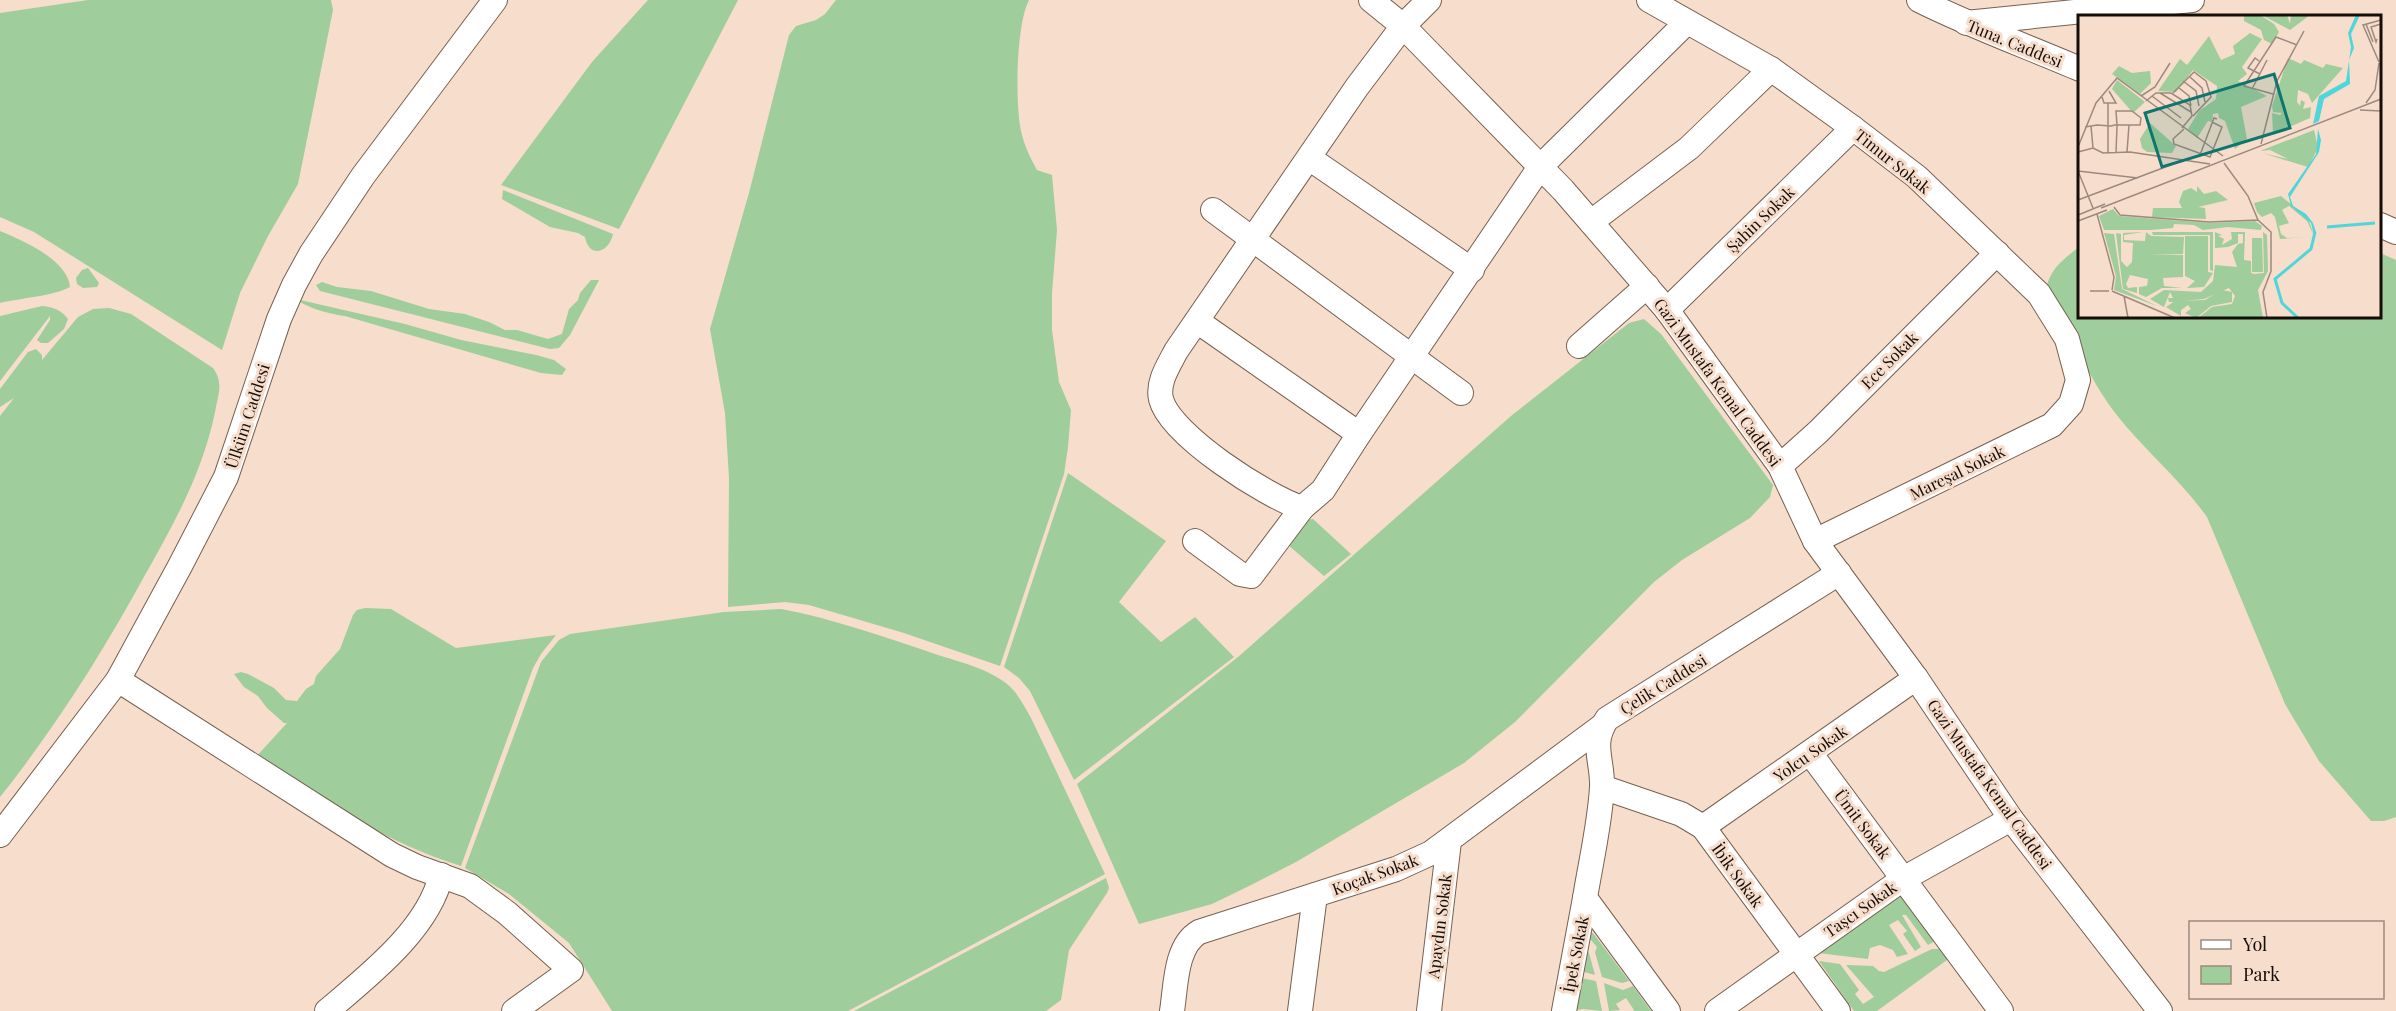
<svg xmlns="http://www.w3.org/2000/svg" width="2396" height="1011" viewBox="0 0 2396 1011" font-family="'Playfair Display',serif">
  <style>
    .green { fill: #9fcd9b }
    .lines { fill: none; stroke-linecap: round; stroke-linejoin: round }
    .minor-casing { stroke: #776051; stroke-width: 26 }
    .minor { stroke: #fff; stroke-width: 24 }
    .labels { text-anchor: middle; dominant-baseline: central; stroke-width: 6; stroke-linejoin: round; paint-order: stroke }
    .street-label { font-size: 16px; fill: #150d08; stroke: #f7ddcc }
    .inset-river { fill: none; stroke: #4ed7da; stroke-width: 3 }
    .inset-road { fill: none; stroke: #9d8a7e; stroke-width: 1.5 }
    .view { fill: #0f766e; fill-opacity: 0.15; stroke: #0f766e; stroke-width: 3 }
    .inset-edge { fill: none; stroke: #150d08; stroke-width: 3 }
  </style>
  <rect width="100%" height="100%" fill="#f7ddcc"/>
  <!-- green -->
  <g class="green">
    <path d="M 88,0 L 331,0 L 333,10 L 298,184 L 268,236 L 240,293 L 222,350 L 34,232 L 0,217 L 0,13 Z"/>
    <path d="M 648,0 L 738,0 L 619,229 L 501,185 L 592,62 Z"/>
    <path d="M 836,0 L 1029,0 C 1016,25 1015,103 1021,131 C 1024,145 1030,157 1037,170 L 1052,175 L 1057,230 L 1052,293 L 1052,330 L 1059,382 L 1071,410 L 1068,447 L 1064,474 L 1000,666 L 904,633 L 809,605 L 785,602 L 728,607 L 729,478 L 725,413 L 710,329 L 749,193 L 789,35 L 796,26 L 816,20 L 825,14 Z"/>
    <path d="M 503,190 L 613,234 C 609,253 589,259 585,237 L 578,233 L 550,227 L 507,202 L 502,199 Z"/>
    <path d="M 0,231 C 22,240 68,260 70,287 C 54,296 20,298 0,303 Z"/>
    <path d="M 2079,247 L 2080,316 L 2380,316 L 2380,253 L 2396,260 L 2396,817 L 2384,821 L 2371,821 L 2319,761 L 2285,704 L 2207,517 C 2180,479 2144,450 2116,414 C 2091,382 2063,323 2047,285 C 2052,267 2065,258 2079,247 Z"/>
    <path d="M 88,268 L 99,283 L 97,287 L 83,288 L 77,284 L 76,278 L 82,270 Z"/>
    <path d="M 591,280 L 599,280 L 570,335 L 559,348 L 550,349 L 320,291 L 316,285 L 322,282 L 337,287 L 371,291 L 429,309 L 465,314 L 489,322 L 505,330 L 517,330 L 548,339 L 562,334 L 569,309 L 578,300 L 580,293 Z"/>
    <path d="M 300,300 L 405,324 L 461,340 L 536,355 L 554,360 L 566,369 L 562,375 L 541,373 L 345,316 C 330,314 314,310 300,302 Z"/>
    <path d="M 42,306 C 54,307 61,310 68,319 L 64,329 L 48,343 L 41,343 L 37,340 L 50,320 L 50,316 L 0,381 L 0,316 Z"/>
    <path d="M 109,308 L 131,314 L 213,368 C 224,383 218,395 215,412 C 203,471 175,522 145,575 C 103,652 55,728 0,797 L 0,416 L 14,398 L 0,407 L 0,389 L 28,352 L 36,349 L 42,355 L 42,360 L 78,317 L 93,309 Z"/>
    <path d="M 1644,319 L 1661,334 L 1773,485 L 1770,497 L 1750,518 L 1682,560 L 1654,582 L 1515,722 L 1464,763 L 1296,862 L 1249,886 L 1212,904 L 1139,924 L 1077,784 L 1238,657 L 1511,416 L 1629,323 Z"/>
    <path d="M 1068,473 L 1166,541 L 1119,602 L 1161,642 L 1195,617 L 1234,657 L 1074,780 L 1030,691 L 1019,678 L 1004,667 Z"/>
    <path d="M 1313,519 L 1351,554 L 1324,576 L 1287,544 L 1304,520 Z"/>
    <path d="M 365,608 L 391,609 L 456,648 L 556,635 L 541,654 L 533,668 L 461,866 C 386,843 321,799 255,758 L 287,723 L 284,723 L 267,708 L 258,696 L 244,687 L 234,674 L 241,672 L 248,674 L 274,688 L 286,700 L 297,701 L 306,689 L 314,684 L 316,676 L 340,649 L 353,615 L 357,610 Z"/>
    <path d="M 781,609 C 834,619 885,637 935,654 C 959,662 987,668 1007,684 C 1018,693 1024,706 1031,718 L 1105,874 L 848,1011 L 612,1011 L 569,943 L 509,894 L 465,868 L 541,662 L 559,640 L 570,634 L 724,612 Z"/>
    <path d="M 1106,878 L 1109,888 L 1107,893 L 1069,950 L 1061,1000 L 1046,1011 L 854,1011 Z"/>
    <path d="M 1901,895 L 1937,940 L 1928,945 L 1906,915 L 1902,915 L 1921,947 L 1915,951 L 1903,934 L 1907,931 L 1898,920 L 1889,925 L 1908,954 L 1897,957 L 1893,950 L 1880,945 L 1870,948 L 1868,959 L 1818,953 Z"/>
    <path d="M 1591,933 L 1593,933 L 1629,981 L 1622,983 L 1602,977 L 1595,952 L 1597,947 L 1591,940 L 1584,943 L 1584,948 L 1589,953 L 1595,975 L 1577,970 L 1585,936 Z"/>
    <path d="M 1932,949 L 1941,949 L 1951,957 L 1877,1011 L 1854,1011 L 1819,961 L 1840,964 L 1859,990 L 1855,994 L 1863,1004 L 1874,997 L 1846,965 L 1873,966 L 1879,971 L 1884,972 Z"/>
    <path d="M 1576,977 L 1596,981 L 1602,1011 L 1583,1009 L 1571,1011 Z"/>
    <path d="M 1604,983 L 1623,990 L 1633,986 L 1651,1011 L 1633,1011 L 1634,1010 L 1626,998 L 1616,1004 L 1620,1010 L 1609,1011 Z"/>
  </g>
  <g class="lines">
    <defs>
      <g id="minor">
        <path d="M 1371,0 L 1403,26 L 1563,190 L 1667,310 L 1780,466 L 1815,541 L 1916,678 L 2011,819 L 2160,1011"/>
        <path d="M 1649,0 L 1771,69 L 1853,128 L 1917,177 L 2039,294 L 2067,339 L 2078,380 L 2071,404 L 2052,425 L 1815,541"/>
        <path d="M 1919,0 C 1971,26 2026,46 2080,69"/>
        <path d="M 1966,23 L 2192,0"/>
        <path d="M 1309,158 L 1472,270"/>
        <path d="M 1213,210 L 1461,393"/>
        <path d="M 1591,222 L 1689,148 L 1771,69"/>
        <path d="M 2380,225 L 2396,232"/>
        <path d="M 1667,310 L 1853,128"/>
        <path d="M 1197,321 L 1359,434"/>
        <path d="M 1579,346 L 1647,286"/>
        <path d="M 1780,466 L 1818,432 L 1997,253"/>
        <path d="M 1302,508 C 1267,497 1170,435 1161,399 C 1157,382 1169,365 1176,351 L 1357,87 L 1403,26 L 1429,0"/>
        <path d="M 1195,541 L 1240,574 L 1251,576 L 1302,508 L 1323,490 L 1359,434 L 1540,167 L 1687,22"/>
        <path d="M 118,680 L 392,855 L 417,867 L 470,886 L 507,913 L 571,970 L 514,1011"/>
        <path d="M 1810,753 L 2001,1011"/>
        <path d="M 1602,787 L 1681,814 L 1703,827 L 1838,1011"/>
        <path d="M 1703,827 L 1916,678"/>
        <path d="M 0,835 L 118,680 L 180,566 L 226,477 L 279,319 L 294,285 L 311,254 L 363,176 L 495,0"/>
        <path d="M 327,1011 C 368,976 429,929 441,875"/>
        <path d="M 1172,1011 C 1176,986 1175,946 1199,932 L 1396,869 L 1431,853 L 1601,727"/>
        <path d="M 1300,1011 L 1315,895"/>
        <path d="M 1429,1011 L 1449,841"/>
        <path d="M 1564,1011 L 1585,898"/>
        <path d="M 1668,1011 L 1585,898 C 1591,861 1600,823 1602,787 C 1603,760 1590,744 1607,719 L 1839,573"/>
        <path d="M 1717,1011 L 1903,879 L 2011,819"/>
      </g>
    </defs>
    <!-- minor casing -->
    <use href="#minor" class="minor-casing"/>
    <!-- minor -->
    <use href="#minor" class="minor"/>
  </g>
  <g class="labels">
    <!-- street labels -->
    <g class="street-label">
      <text transform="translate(2015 43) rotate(22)">Tuna. Caddesi</text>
      <text transform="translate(1893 161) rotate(39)">Timur Sokak</text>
      <text transform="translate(1760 219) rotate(-44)">Şahin Sokak</text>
      <text transform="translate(1889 360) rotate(-45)">Ece Sokak</text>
      <text transform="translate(1718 382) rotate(54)">Gazi Mustafa Kemal Caddesi</text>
      <text transform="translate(247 416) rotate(-72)">Ülküm Caddesi</text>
      <text transform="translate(1957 472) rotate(-26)">Mareşal Sokak</text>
      <text transform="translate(1663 684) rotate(-32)">Çelik Caddesi</text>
      <text transform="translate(1810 753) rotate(-35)">Yolcu Sokak</text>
      <text transform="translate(1990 784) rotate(55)">Gazi Mustafa Kemal Caddesi</text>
      <text transform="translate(1863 824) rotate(53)">Ümit Sokak</text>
      <text transform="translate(1375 874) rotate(-20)">Koçak Sokak</text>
      <text transform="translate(1738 875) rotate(54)">İbik Sokak</text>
      <text transform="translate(1860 909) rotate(-35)">Taşcı Sokak</text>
      <text transform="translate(1439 926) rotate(-83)">Apaydın Sokak</text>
      <text transform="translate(1575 954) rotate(-79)">İpek Sokak</text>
    </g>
  </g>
  <!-- overview -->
  <g transform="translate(2078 15)">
    <rect width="303" height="303" fill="#f7ddcc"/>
    <path d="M 166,0 L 182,0 L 196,9 L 201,17 L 194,29 L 186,25 L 183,15 L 166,6 ZM 184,0 L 209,0 L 212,9 L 213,0 L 232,0 L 212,15 ZM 172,18 L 184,24 L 164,52 L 169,59 L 160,66 L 189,81 L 163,92 L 169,124 L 157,134 L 147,106 L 141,103 L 140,98 L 135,99 L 134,107 L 130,106 L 119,123 L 110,114 L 121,96 L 138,84 L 139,71 L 115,55 L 98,77 L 80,76 L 102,44 L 109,50 L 131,21 L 143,45 L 157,39 L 155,31 ZM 210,43 L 223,49 L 226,45 L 245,53 L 248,49 L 265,53 L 234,88 L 230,79 L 220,75 L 219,87 L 222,91 L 223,85 L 227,87 L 225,94 L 233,92 L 232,103 L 195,119 L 194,98 L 202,100 L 204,98 L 195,97 L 194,91 ZM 41,51 L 54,58 L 72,56 L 73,68 L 62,79 L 34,59 ZM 39,65 L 67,87 L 55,98 L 34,74 ZM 72,108 L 98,131 L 94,138 L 69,137 L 64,133 L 62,124 ZM 236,115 L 240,133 L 230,152 L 184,138 L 210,144 L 192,135 L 182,136 ZM 119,171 L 126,179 L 138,176 L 150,185 L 120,192 L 127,193 L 128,204 L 74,202 L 75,193 L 104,193 L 101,187 L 105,176 L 113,173 L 119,177 ZM 203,181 L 230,203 L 236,221 L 229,206 L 211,191 L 204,195 L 211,208 L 201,211 L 203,219 L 209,223 L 228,222 L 202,224 L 197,202 L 193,198 L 184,202 L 179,197 L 176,188 ZM 35,194 L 41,201 L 132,208 L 177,206 L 184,211 L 183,215 L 150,212 L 125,215 L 116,210 L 96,209 L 95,213 L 73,215 L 26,215 L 21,201 ZM 65,217 L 46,220 L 46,225 L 67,226 L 68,217 L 73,221 L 106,222 L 105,239 L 71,239 L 105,240 L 105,262 L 85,263 L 86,271 L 104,273 L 84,273 L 68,282 L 61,279 L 61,272 L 69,271 L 70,264 L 52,260 L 48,269 L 50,273 L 59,272 L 59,278 L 45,274 L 38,218 L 43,219 L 43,246 L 49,252 L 54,247 L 55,228 L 45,227 L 45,218 ZM 74,217 L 135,217 L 135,256 L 132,255 L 132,220 L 75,220 ZM 137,217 L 144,220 L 140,221 L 146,224 L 144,230 L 154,224 L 153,217 L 167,217 L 166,245 L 173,246 L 173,258 L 176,259 L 186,258 L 185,217 L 189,220 L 190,256 L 180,275 L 185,303 L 120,303 L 134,292 L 154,289 L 157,281 L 151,273 L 126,284 L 91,287 L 90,283 L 95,283 L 92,277 L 86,292 L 72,284 L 86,275 L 123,277 L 135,266 L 137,250 L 159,252 L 154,237 L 160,229 L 165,228 L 165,219 L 160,219 L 160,228 L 150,232 L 137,233 ZM 26,218 L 36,219 L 44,274 L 79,291 L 36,275 L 38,261 ZM 107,221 L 130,221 L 130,257 L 135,258 L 126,272 L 109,273 L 117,266 L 107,261 ZM 174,223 L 184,223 L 185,257 L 174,257 ZM 144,275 L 154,277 L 154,287 L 133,291 L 118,303 L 107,298 L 113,294 L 110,290 L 103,295 L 103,301 L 88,292 L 97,286 L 127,285 Z" fill="#9fcd9b"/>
    <path d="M 278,0 L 282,0 L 273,19 L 276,33 L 271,45 L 272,69 L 246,84 L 241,106 L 235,109 L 241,81 L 268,66 L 273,32 L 270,18 ZM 240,114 L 243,125 L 241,137 L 212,182 L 215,191 L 228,199 L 235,208 L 238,217 L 236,221 L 233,208 L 213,191 L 210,179 L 238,139 Z" fill="#4ed7da"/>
    <path class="inset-river" d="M 249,212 L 297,208M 220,303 L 204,288 L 197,264 L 233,234 L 237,217"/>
    <path class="inset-road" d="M 288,9 L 295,27M 299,24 L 298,27 L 293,12 L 303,9M 181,46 L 177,43 L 170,53 L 182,59M 301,47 L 285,10 L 303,5M 112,62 L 124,73 L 127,87M 105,66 L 118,76 L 121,91M 101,73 L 111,81 L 113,91M 174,74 L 189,45M 82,78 L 113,97M 95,78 L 116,57 L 128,66 L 133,82 L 115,101M 195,79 L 166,71 L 198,22 L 219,30M 63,81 L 77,72 L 92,48M 74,81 L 103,103M 24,82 L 26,88 L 38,88 L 31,76M 68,86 L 78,78 L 93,78 L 112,90 L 114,101 L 104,113M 30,88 L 30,138M 288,88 L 297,75 L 301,48M 282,95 L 303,96M 13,111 L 15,133M 7,112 L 19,110 L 33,111 L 37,110 L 62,110 L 63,103 L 54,96 L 38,96 L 39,110 L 39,111 L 38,138M 106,114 L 95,124 L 96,129 L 132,142 L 144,112 L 134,107M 183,129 L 199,66 L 226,16M 0,132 L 18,88 L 39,63 L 145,141M 0,137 L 15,133 L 25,138 L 52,137 L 132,149M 49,137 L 51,110M 122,140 L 136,103 L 139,104M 146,148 L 170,181 L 180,205 L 193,217 L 193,256 L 185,277 L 189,303M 0,156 L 60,163M 0,156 L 15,193M 0,185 L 106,145M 36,192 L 42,200 L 131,207 L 180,205M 23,193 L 303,84M 19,199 L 36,262 L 34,275M 0,200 L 27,189M 0,206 L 29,195M 12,276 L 31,276M 34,276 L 97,303M 46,281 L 50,303"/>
    <path class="view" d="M 196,59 L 212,113 L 84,152 L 67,98 Z"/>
    <rect width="303" height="303" class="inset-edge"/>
  </g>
  <!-- legend -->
  <rect x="2189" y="921" width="195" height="78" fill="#f7ddcc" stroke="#9d8a7e" stroke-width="1.5"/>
  <rect x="2201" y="940" width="30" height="9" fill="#ffffff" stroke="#9d8a7e" stroke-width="1.5"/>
  <text x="2243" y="951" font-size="18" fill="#150d08">Yol</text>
  <rect x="2201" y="966" width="30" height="18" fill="#9fcd9b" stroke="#9d8a7e" stroke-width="1.5"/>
  <text x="2243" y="981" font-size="18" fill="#150d08">Park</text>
</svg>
